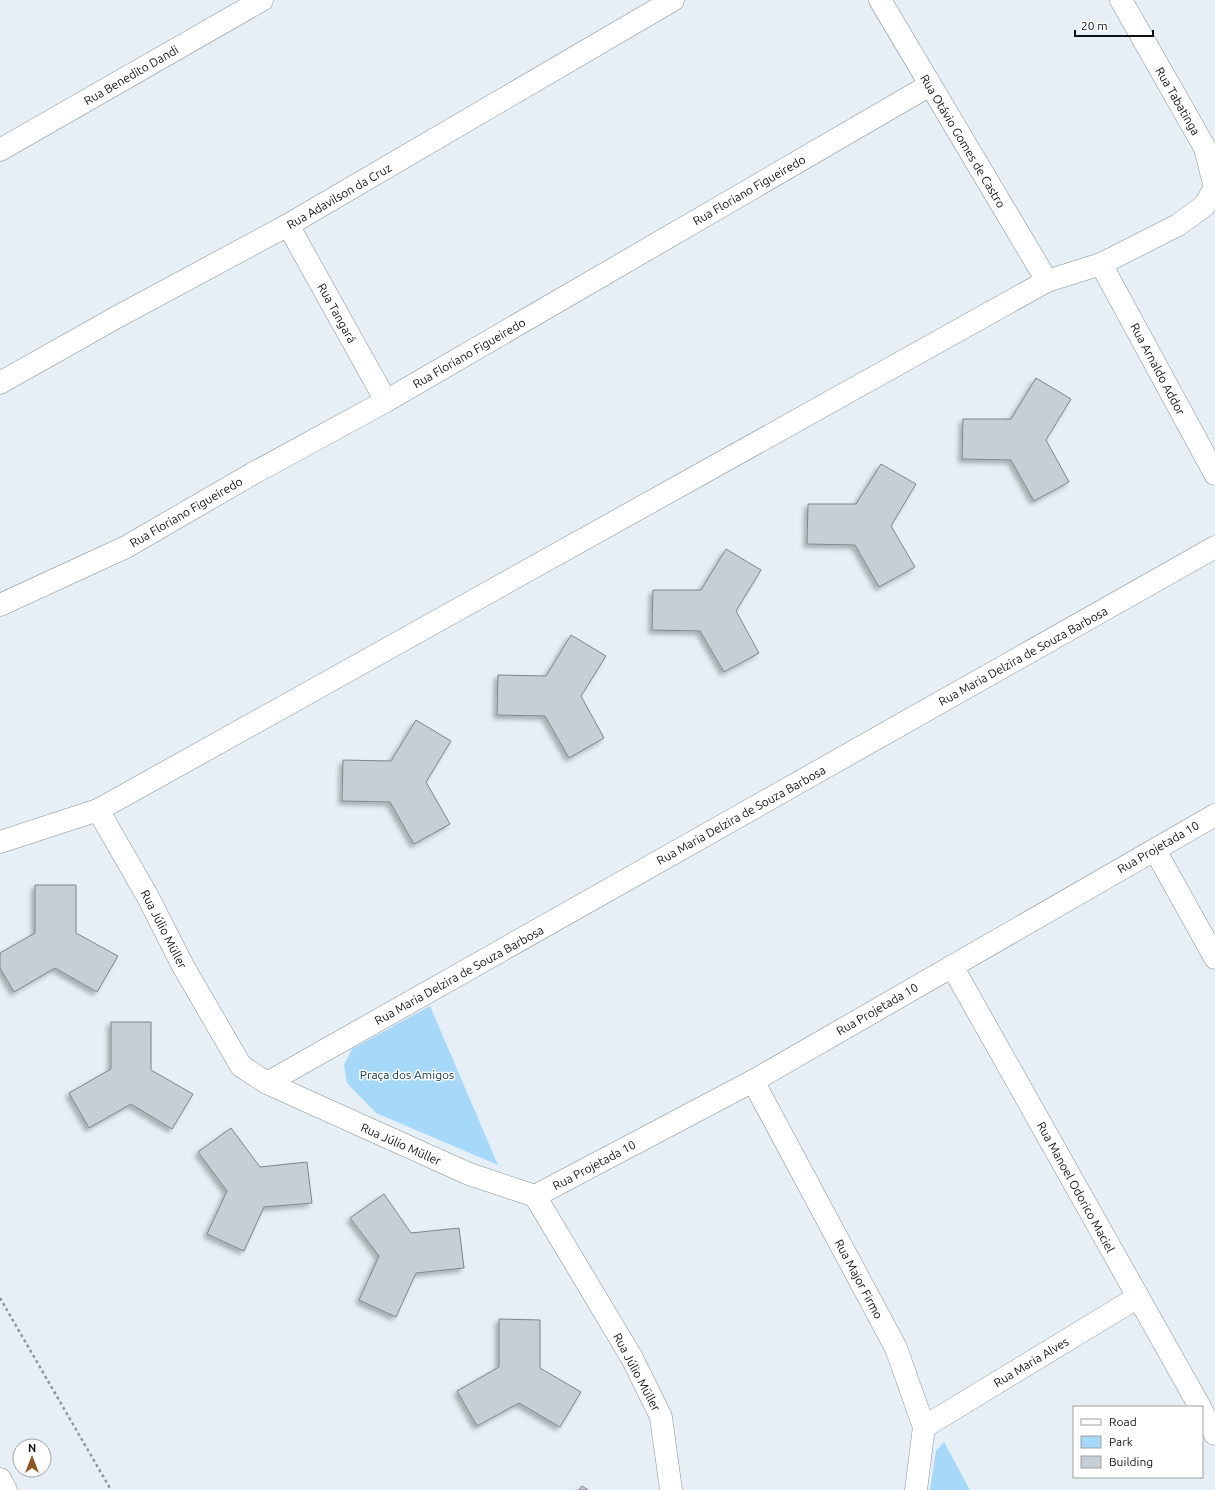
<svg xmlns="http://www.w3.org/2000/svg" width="1215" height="1490" viewBox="0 0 1215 1490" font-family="Ubuntu,sans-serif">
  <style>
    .green { fill: #a6d9f9 }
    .building { fill: #c6cfd5; stroke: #7d858a; filter: url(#shadow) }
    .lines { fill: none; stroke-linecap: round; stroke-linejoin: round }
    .street-casing { stroke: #879095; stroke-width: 23 }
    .path { stroke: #91989d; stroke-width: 2.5; stroke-dasharray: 3 3; stroke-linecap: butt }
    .street { stroke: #fff; stroke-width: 22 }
    .labels { text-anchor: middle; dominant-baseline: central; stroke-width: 3; stroke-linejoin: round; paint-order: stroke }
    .street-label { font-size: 12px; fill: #0e1113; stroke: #fff }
    .park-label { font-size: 12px; fill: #083145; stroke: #fff }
  </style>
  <defs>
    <filter id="shadow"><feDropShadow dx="-3.5" dy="3.5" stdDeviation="2" flood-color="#0004"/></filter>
  </defs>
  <rect width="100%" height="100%" fill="#e5eff5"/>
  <!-- green -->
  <g class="green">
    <path d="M 430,1006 L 498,1165 L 376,1113 L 347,1083 L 344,1065 L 352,1049 Z"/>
    <path d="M 944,1442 L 970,1490 L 930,1490 L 936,1451 Z"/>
  </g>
  <!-- building -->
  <g class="building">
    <path d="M 1036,378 L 1071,399 L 1046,440 L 1069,482 L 1034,501 L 1011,460 L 962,459 L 963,419 L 1011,419 Z"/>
    <path d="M 881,464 L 916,484 L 891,526 L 915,567 L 879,587 L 855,545 L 807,544 L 808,504 L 856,504 Z"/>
    <path d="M 726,549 L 761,570 L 736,611 L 759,653 L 724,672 L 700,631 L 652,630 L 653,590 L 701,590 Z"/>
    <path d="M 571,635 L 606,656 L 581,696 L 604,738 L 569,758 L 545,716 L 497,715 L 498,675 L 546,676 Z"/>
    <path d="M 416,720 L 451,741 L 426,782 L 450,824 L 414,844 L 390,802 L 342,801 L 343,760 L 391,761 Z"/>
    <path d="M 35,885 L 76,885 L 76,933 L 118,956 L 97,992 L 55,968 L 14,992 L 0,968 L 0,953 L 35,933 Z"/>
    <path d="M 111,1022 L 151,1022 L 151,1070 L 193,1094 L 172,1129 L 131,1104 L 89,1128 L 69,1093 L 111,1069 Z"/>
    <path d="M 231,1128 L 260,1167 L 307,1162 L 312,1203 L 264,1207 L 244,1251 L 207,1234 L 227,1191 L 198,1152 Z"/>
    <path d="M 384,1194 L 411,1233 L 459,1228 L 464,1268 L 416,1273 L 396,1317 L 359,1300 L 379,1256 L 350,1218 Z"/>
    <path d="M 499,1319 L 540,1320 L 540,1368 L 581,1392 L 560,1427 L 519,1403 L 477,1426 L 457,1391 L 499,1367 Z"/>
    <path d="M 582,1486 L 588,1490 L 579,1490 Z"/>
  </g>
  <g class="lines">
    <defs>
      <g id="street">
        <path d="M 880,0 L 1047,281"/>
        <path d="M 0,150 L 262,0"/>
        <path d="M 288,225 L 386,401"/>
        <path d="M 1101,264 L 1215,474"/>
        <path d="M 0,383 L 117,317 L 288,225 L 673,0"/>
        <path d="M 0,605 L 126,547 L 252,474 L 386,401 L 930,85"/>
        <path d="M 98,810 L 148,897 L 183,966 L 241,1066 L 267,1083 L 469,1174 L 535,1196 L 632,1358 L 661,1417 L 671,1490"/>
        <path d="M 0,842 L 98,810 L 1047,281 L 1101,264 L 1178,225 L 1204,206 L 1215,188 L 1205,148 L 1121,0"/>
        <path d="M 1155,850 L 1215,958"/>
        <path d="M 952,966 L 1200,1407"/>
        <path d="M 753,1081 L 896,1348 L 924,1427 L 916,1490"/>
        <path d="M 267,1083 L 1215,547"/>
        <path d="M 535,1196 L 753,1081 L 1215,815"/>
        <path d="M 1202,1411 L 1215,1434"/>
        <path d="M 924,1427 L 1138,1297"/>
        <path d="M 0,1479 L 6,1490"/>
      </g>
    </defs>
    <!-- street casing -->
    <use href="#street" class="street-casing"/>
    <!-- path -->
    <path class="path" d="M 0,1298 L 111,1490"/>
    <!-- street -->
    <use href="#street" class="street"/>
  </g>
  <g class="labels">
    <!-- street labels -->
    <g class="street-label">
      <text transform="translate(131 75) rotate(-30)">Rua Benedito Dandi</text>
      <text transform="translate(1178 101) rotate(60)">Rua Tabatinga</text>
      <text transform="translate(963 141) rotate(59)">Rua Otávio Gomes de Castro</text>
      <text transform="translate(749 190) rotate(-30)">Rua Floriano Figueiredo</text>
      <text transform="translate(339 196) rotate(-30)">Rua Adavilson da Cruz</text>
      <text transform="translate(337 313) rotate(61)">Rua Tangará</text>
      <text transform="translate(469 353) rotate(-30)">Rua Floriano Figueiredo</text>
      <text transform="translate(1158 369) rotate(62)">Rua Arnaldo Addor</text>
      <text transform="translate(186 512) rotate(-30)">Rua Floriano Figueiredo</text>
      <text transform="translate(1023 656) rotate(-29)">Rua Maria Delzira de Souza Barbosa</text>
      <text transform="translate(741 815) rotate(-29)">Rua Maria Delzira de Souza Barbosa</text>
      <text transform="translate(1158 847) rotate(-30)">Rua Projetada 10</text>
      <text transform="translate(164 929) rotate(63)">Rua Júlio Müller</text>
      <text transform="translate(459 975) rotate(-29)">Rua Maria Delzira de Souza Barbosa</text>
      <text transform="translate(877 1009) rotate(-30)">Rua Projetada 10</text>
      <text transform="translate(401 1144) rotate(24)">Rua Júlio Müller</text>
      <text transform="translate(594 1165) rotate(-28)">Rua Projetada 10</text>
      <text transform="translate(1076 1187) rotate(61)">Rua Manoel Odorico Maciel</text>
      <text transform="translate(859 1279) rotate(62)">Rua Major Firmo</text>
      <text transform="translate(1031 1362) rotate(-31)">Rua Maria Alves</text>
      <text transform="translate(637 1372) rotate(62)">Rua Júlio Müller</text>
    </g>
    <!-- park labels -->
    <g class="park-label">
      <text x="407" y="1074">Praça dos Amigos</text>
    </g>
  </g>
  <!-- legend -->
  <rect x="1073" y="1406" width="130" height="72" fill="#ffffff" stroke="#9fa0a1"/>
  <rect x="1081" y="1419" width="20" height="6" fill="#ffffff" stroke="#9fa0a1"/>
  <text x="1109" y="1426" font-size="12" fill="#0e1113">Road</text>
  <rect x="1081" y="1436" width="20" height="12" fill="#a6d9f9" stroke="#9fa0a1"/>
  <text x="1109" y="1446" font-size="12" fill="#0e1113">Park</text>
  <rect x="1081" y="1456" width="20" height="12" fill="#c6cfd5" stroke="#9fa0a1"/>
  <text x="1109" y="1466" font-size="12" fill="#0e1113">Building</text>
  <!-- north arrow -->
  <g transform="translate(32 1458)"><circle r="19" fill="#ffffff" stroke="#9fa0a1"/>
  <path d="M0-3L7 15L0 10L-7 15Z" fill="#93521e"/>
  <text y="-6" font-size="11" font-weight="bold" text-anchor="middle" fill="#0e1113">N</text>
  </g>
  <!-- scale -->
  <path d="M1075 30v6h78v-6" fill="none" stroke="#0e1113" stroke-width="2"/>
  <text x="1081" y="30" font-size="12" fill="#0e1113" stroke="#ffffff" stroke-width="3" paint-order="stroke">20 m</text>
</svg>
